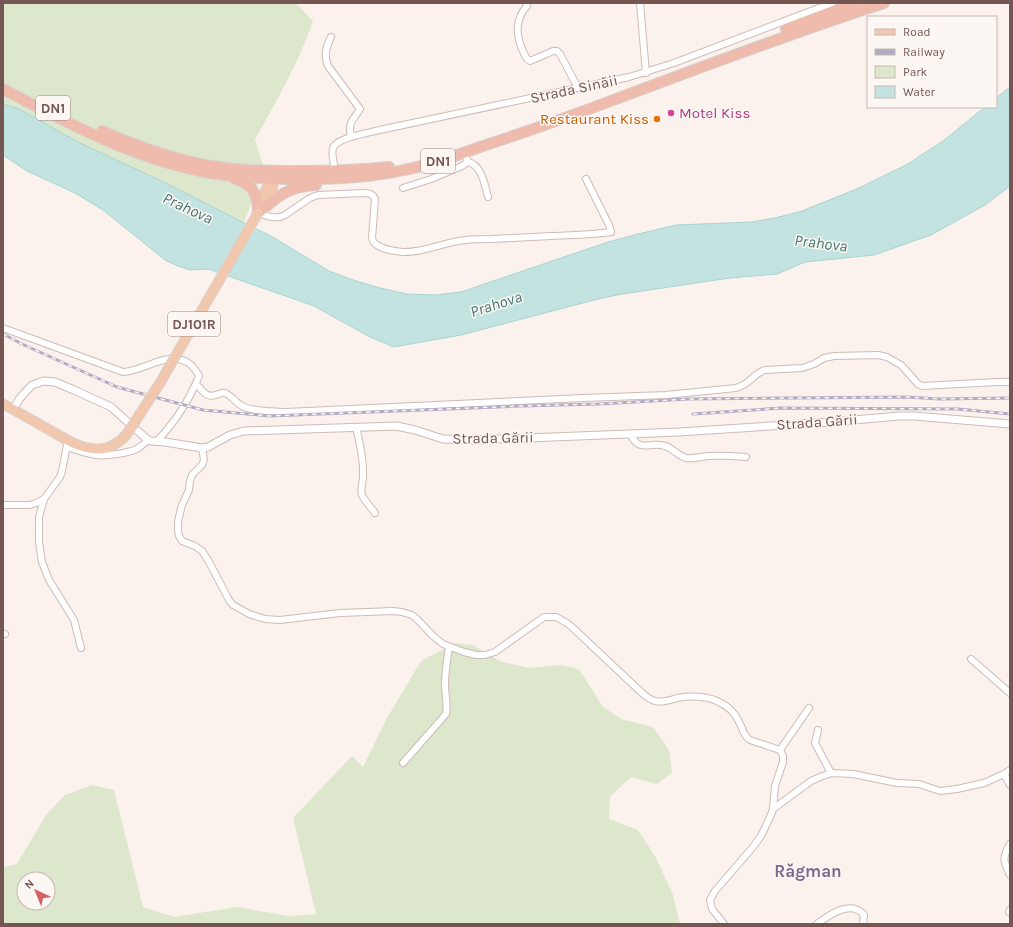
<svg xmlns="http://www.w3.org/2000/svg" width="1013" height="927" viewBox="0 0 1013 927" font-family="Karla,sans-serif">
  <style>
    .green { fill: #dde7cc; fill-rule: evenodd }
    .water { fill: #c3e3e0; stroke: #aad3d0 }
    .lines { fill: none; stroke-linecap: round; stroke-linejoin: round }
    .minor-casing { stroke: #cebbb6; stroke-width: 8 }
    .tertiary-casing { stroke: #cebbb6; stroke-width: 9 }
    .primary-casing { stroke: #d8d0cf; stroke-width: 11 }
    .trunk-casing { stroke: #d8d0cf; stroke-width: 12 }
    .minor { stroke: #fff; stroke-width: 6 }
    .tertiary { stroke: #fff; stroke-width: 7 }
    .primary { stroke: #f1c8ae; stroke-width: 9 }
    .trunk { stroke: #efbbac; stroke-width: 10 }
    .rail-casing { stroke: #b3abc4; stroke-width: 3 }
    .rail { stroke: #fdf7f3; stroke-width: 1.5; stroke-dasharray: 4.5; stroke-linecap: butt }
    .primary-bridge-casing { stroke: #d8d0cf; stroke-width: 11; stroke-linecap: butt }
    .primary-bridge { stroke: #f1c8ae; stroke-width: 9 }
    .hotel-dot { fill: #d1479c; stroke: #fdf7f3; stroke-width: 1.5 }
    .food-dot { fill: #e8710a; stroke: #fdf7f3; stroke-width: 1.5 }
    .labels { text-anchor: middle; dominant-baseline: central; stroke-width: 3; stroke-linejoin: round; paint-order: stroke }
    .shield { fill: #fdf7f3; stroke: #9d8682; stroke-width: 1 }
    .shield-label { font-size: 14px; font-weight: bold; fill: #745652 }
    .street-label { font-size: 15px; fill: #745652; stroke: #fdf7f3 }
    .hotel-label { font-size: 15px; fill: #b23c85; stroke: #fdf7f3; text-anchor: start }
    .food-label { font-size: 15px; fill: #c56008; stroke: #fdf7f3; text-anchor: end }
    .water-label { font-size: 16px; font-style: italic; fill: #467673; stroke: #fdf7f3 }
    .quarter-label { font-size: 17px; font-weight: bold; fill: #7a6a8e; stroke: #fdf7f3 }
  </style>
  <rect width="100%" height="100%" fill="#fbf2ed"/>
  <!-- green -->
  <g class="green">
    <path d="M 3,3 L 295,3 L 297,4 L 313,21 C 299,63 276,101 255,140 L 264,168 L 244,223 L 170,185 L 78,142 L 19,109 L 3,104 Z"/>
    <path d="M 456,643 L 473,645 L 500,661 L 529,668 L 561,665 L 579,669 L 603,707 L 621,719 L 653,727 L 669,750 L 672,773 L 657,784 L 631,777 L 610,797 L 609,819 L 638,830 L 656,858 L 673,895 L 680,924 L 3,924 L 3,867 L 17,864 L 46,815 L 65,795 L 92,785 L 114,790 L 143,907 L 174,917 L 237,907 L 289,916 L 316,914 L 293,818 L 352,756 L 363,767 L 387,718 L 421,661 ZM 24,879 L 48,879 L 48,903 L 24,903 Z"/>
  </g>
  <!-- water -->
  <path class="water" d="M 1010,87 L 1010,186 L 985,205 L 931,235 L 874,255 L 805,262 L 777,274 L 730,278 L 622,294 L 598,299 L 461,335 L 394,347 L 370,337 L 314,306 L 208,269 L 190,270 L 178,266 L 165,260 L 103,210 L 75,193 L 27,171 L 3,155 L 3,104 L 19,109 L 78,142 L 125,164 L 170,185 L 244,223 L 271,236 L 329,271 L 353,280 L 380,288 L 407,294 L 436,295 L 461,292 L 608,242 L 634,235 L 676,225 L 752,222 L 775,218 L 802,211 L 859,188 L 906,165 L 943,141 L 985,107 L 996,107 L 996,98 Z"/>
  <g class="lines">
    <defs>
      <g id="minor">
        <path d="M 526,3 L 527,6 C 515,19 516,36 523,51 C 525,56 526,59 530,61 L 553,51 L 557,51 L 560,54 L 578,88"/>
        <path d="M 640,3 L 646,73"/>
        <path d="M 331,37 C 326,46 324,56 328,66 L 360,109 C 352,122 348,121 351,137"/>
        <path d="M 464,152 L 468,162 C 482,165 485,186 488,197"/>
        <path d="M 335,170 C 334,163 331,155 333,148 C 336,138 365,134 375,131 L 629,77 L 674,63 L 832,3"/>
        <path d="M 403,188 L 431,179 L 462,166 L 468,162"/>
        <path d="M 258,213 C 267,216 276,220 285,215 L 310,198 L 318,195 L 364,193 C 370,193 373,194 375,199 L 372,238 C 374,249 393,251 403,252 C 424,253 444,242 465,240 C 474,239 484,239 493,239 C 512,238 531,237 551,236 C 571,235 591,235 611,232 L 609,225 L 586,179"/>
        <path d="M 3,328 L 123,372 C 145,371 169,349 190,364 C 194,368 197,371 199,376 C 189,401 175,422 157,441"/>
        <path d="M 196,384 C 204,392 206,399 219,394 C 221,393 223,392 225,393 C 231,395 236,403 242,406 C 254,412 273,411 286,412 L 583,398 L 666,395 L 736,388 C 739,387 742,386 745,384 C 753,379 755,373 765,370 L 802,368 L 814,364 L 824,358 L 834,356 L 878,355 L 887,357 L 901,365 L 918,384 L 922,386 L 997,382 L 1010,382"/>
        <path d="M 356,427 C 360,443 364,460 363,477 C 363,483 360,489 362,495 C 365,502 371,507 375,513"/>
        <path d="M 630,434 C 641,454 648,441 665,446 C 673,448 678,456 686,458 C 693,459 701,457 708,456 C 721,455 734,456 746,457"/>
        <path d="M 67,447 C 90,455 99,458 123,453 C 128,452 134,451 138,448 C 142,446 145,443 148,440"/>
        <path d="M 202,448 L 204,460 L 202,465 L 192,475 L 190,481 L 189,490 L 182,505 L 178,521 L 178,531 L 179,536 L 182,541 L 195,546 L 202,551 L 208,560 L 229,600 L 233,605 L 249,614 L 265,619 L 280,620 L 340,613 L 393,611 L 402,612 L 412,615 L 419,621 L 432,635 L 443,644 L 464,652 L 476,655 L 485,655 L 495,652 L 544,617 L 556,617 L 567,623 L 573,628 L 642,693 C 646,696 650,700 655,701 C 662,703 670,700 677,698 C 689,696 705,696 717,701 C 726,705 735,712 739,722 C 743,728 743,736 750,740 L 780,750 L 783,756 L 783,762 L 775,786 L 773,809 L 770,817 L 761,836 L 753,847 L 715,891 L 710,900 L 712,909 L 724,924"/>
        <path d="M 44,499 L 39,517 L 39,542 L 42,562 L 49,580 L 74,620 L 81,648"/>
        <path d="M 3,505 L 30,505 L 36,503 L 44,499 L 60,477 L 62,471 L 68,440"/>
        <path d="M 3,634 L 5,634"/>
        <path d="M 971,659 L 1010,693"/>
        <path d="M 818,730 L 815,743 L 831,773"/>
        <path d="M 780,750 L 809,708"/>
        <path d="M 403,763 L 446,714 C 448,704 445,695 445,685 C 445,672 447,660 449,647"/>
        <path d="M 1004,774 L 1010,785"/>
        <path d="M 773,809 L 811,781 L 820,777 L 831,773 L 853,774 L 897,783 L 919,784 L 940,791 L 957,789 L 984,783 L 1004,774 L 1010,770"/>
        <path d="M 1010,844 C 1002,859 1003,860 1010,875"/>
        <path d="M 1009,912 L 1010,910"/>
        <path d="M 817,924 C 829,915 851,899 864,915 L 863,924"/>
      </g>
      <path id="tertiary" d="M 13,410 L 20,398 L 32,385 L 44,381 L 55,382 L 74,390 L 111,407 L 140,433 L 148,440 L 151,441 L 165,442 L 202,448 L 208,447 L 230,435 L 244,431 L 397,426 L 415,430 L 443,439 L 473,440 L 679,432 L 831,422 L 899,416 L 914,416 L 1010,424"/>
      <g id="primary">
        <path d="M 264,206 C 270,197 274,190 273,179"/>
        <path d="M 259,208 L 266,189 L 273,179"/>
        <path d="M 3,404 C 18,412 32,420 46,428 C 62,437 79,449 98,449 C 110,449 119,443 127,434"/>
      </g>
      <g id="trunk">
        <path d="M 786,29 L 856,3"/>
        <path d="M 3,89 C 66,122 130,157 200,171 C 228,177 256,178 284,179 C 324,180 365,179 404,170 C 430,165 455,156 480,147 C 526,132 571,116 616,99 C 705,66 794,32 884,3"/>
        <path d="M 102,131 C 129,143 159,154 188,161 C 224,170 261,171 298,171 C 328,171 359,170 389,167"/>
        <path d="M 235,179 C 254,185 258,195 258,213"/>
        <path d="M 258,213 C 279,196 286,187 316,185"/>
      </g>
    </defs>
    <!-- minor casing -->
    <use href="#minor" class="minor-casing"/>
    <!-- tertiary casing -->
    <use href="#tertiary" class="tertiary-casing"/>
    <!-- primary casing -->
    <use href="#primary" class="primary-casing"/>
    <!-- trunk casing -->
    <use href="#trunk" class="trunk-casing"/>
    <!-- minor -->
    <use href="#minor" class="minor"/>
    <!-- tertiary -->
    <use href="#tertiary" class="tertiary"/>
    <!-- primary -->
    <use href="#primary" class="primary"/>
    <!-- trunk -->
    <use href="#trunk" class="trunk"/>
    <defs>
      <g id="rail">
        <path d="M 3,334 L 22,344 L 117,387 L 203,410 L 270,416 L 521,406 L 599,404 L 688,399 L 907,397 L 940,399 L 1010,398"/>
        <path d="M 693,414 L 782,408 L 958,409 L 1010,414"/>
      </g>
    </defs>
    <!-- rail casing -->
    <use href="#rail" class="rail-casing"/>
    <!-- rail -->
    <use href="#rail" class="rail"/>
    <defs>
      <path id="primary-bridge" d="M 127,434 L 160,383 L 258,213"/>
    </defs>
    <!-- primary-bridge casing -->
    <use href="#primary-bridge" class="primary-bridge-casing"/>
    <!-- primary-bridge -->
    <use href="#primary-bridge" class="primary-bridge"/>
  </g>
  <!-- markers -->
  <circle class="hotel-dot" cx="671" cy="113" r="4"/>
  <circle class="food-dot" cx="657" cy="119" r="4"/>
  <g class="labels">
    <!-- shield labels -->
    <g class="shield">
      <rect x="36" y="96" width="34" height="24" rx="3"/>
      <rect x="421" y="149" width="34" height="24" rx="3"/>
      <rect x="168" y="312" width="52" height="24" rx="3"/>
    </g>
    <g class="shield-label">
      <text x="53" y="108">DN1</text>
      <text x="438" y="161">DN1</text>
      <text x="194" y="324">DJ101R</text>
    </g>
    <!-- street labels -->
    <g class="street-label">
      <text transform="translate(574 89) rotate(-12)">Strada Sinăii</text>
      <text transform="translate(817 422) rotate(-4)">Strada Gării</text>
      <text transform="translate(493 438) rotate(-1)">Strada Gării</text>
    </g>
    <!-- hotel labels -->
    <g class="hotel-label">
      <text x="679" y="113">Motel Kiss</text>
    </g>
    <!-- food labels -->
    <g class="food-label">
      <text x="649" y="119">Restaurant Kiss</text>
    </g>
    <!-- water labels -->
    <g class="water-label">
      <text transform="translate(188 208) rotate(25)">Prahova</text>
      <text transform="translate(821 243) rotate(7)">Prahova</text>
      <text transform="translate(496 304) rotate(-18)">Prahova</text>
    </g>
    <!-- quarter labels -->
    <g class="quarter-label">
      <text x="808" y="871">Răgman</text>
    </g>
  </g>
  <!-- border -->
  <rect width="1013" height="927" fill="none" stroke="#745652" stroke-width="8"/>
  <!-- legend -->
  <rect x="867" y="16" width="130" height="92" fill="#fdf7f3" stroke="#c6b7b3"/>
  <rect x="875" y="29" width="20" height="6" fill="#f1c8ae" stroke="#c6b7b3"/>
  <text x="903" y="36" font-size="12" fill="#745652">Road</text>
  <rect x="875" y="49" width="20" height="6" fill="#b3abc4" stroke="#c6b7b3"/>
  <text x="903" y="56" font-size="12" fill="#745652">Railway</text>
  <rect x="875" y="66" width="20" height="12" fill="#dde7cc" stroke="#c6b7b3"/>
  <text x="903" y="76" font-size="12" fill="#745652">Park</text>
  <rect x="875" y="86" width="20" height="12" fill="#c3e3e0" stroke="#c6b7b3"/>
  <text x="903" y="96" font-size="12" fill="#745652">Water</text>
  <!-- north arrow -->
  <g transform="translate(36 891) rotate(316)"><circle r="19" fill="#fdf7f3" stroke="#c6b7b3"/>
  <path d="M0-3L7 15L0 10L-7 15Z" fill="#d56162"/>
  <text y="-6" font-size="11" font-weight="bold" text-anchor="middle" fill="#745652">N</text>
  </g>
</svg>
